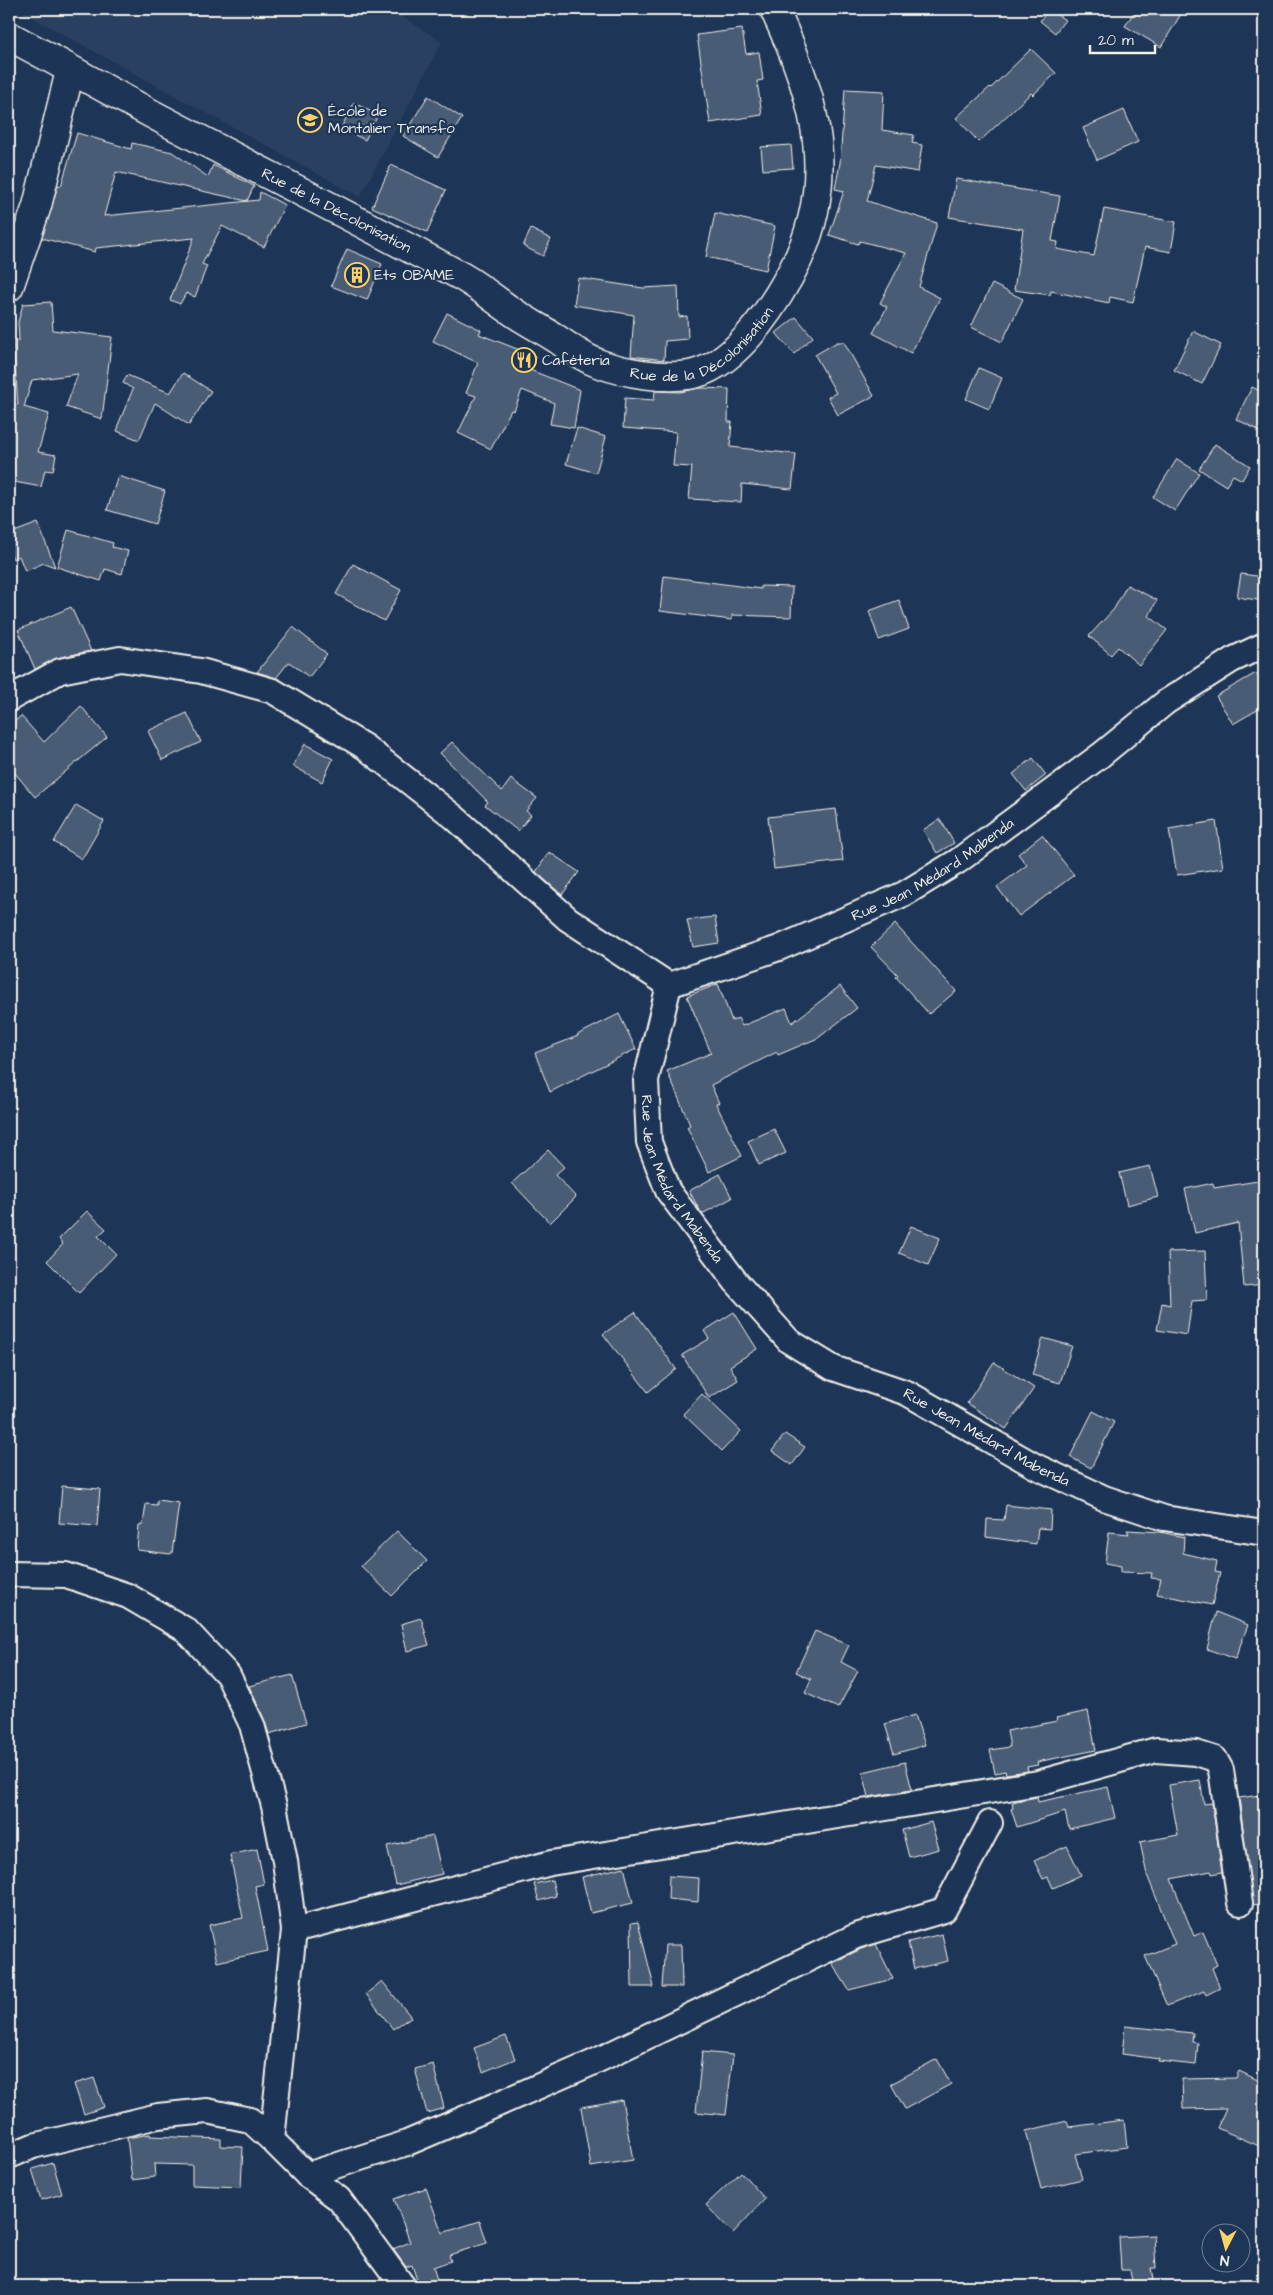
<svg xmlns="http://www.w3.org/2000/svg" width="1273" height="2295" viewBox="0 0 1273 2295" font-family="'Architects Daughter',sans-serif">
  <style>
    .built { fill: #2a4060 }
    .building { fill: #485b74; stroke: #f4f1e8 }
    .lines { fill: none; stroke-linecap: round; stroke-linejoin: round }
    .minor-casing { stroke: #f4f1e8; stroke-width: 28 }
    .tertiary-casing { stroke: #f4f1e8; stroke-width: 31 }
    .minor { stroke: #1d3557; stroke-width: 24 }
    .tertiary { stroke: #1d3557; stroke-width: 28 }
    .labels { text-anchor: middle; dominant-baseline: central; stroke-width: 4.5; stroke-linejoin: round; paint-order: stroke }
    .poi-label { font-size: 15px; fill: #f4f1e8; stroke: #1d3557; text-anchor: start }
    .street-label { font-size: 15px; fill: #f4f1e8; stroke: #1d3557 }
  </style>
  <rect width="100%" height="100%" fill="#1d3557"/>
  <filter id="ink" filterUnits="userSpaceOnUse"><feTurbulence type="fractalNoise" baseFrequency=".02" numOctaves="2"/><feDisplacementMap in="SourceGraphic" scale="10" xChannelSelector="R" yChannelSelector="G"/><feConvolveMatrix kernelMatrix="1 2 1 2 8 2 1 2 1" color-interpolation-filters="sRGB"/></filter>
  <g filter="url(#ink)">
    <!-- built -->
    <path class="built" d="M 17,9 L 390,9 L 442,42 L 360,197 Z"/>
    <!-- building -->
    <g class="building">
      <path d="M 1049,9 L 1065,20 L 1055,33 L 1040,21 Z"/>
      <path d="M 1136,9 L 1184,9 L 1161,47 L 1125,26 Z"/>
      <path d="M 742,29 L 746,54 L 759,52 L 763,80 L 757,81 L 762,115 L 710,123 L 697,35 Z"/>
      <path d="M 1031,49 L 1056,73 L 1033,95 L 1031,93 L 979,142 L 956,118 L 990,87 L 991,88 Z"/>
      <path d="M 845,89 L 884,91 L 882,130 L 914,135 L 912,143 L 922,145 L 918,172 L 876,165 L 867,201 L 937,223 L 919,287 L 940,298 L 911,353 L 873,333 L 887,307 L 880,303 L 906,253 L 860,241 L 858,244 L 829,235 L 844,191 L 835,189 L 840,163 Z"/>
      <path d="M 428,96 L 462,118 L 438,157 L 403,136 Z"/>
      <path d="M 354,103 L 378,115 L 365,140 L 341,128 Z"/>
      <path d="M 1124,110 L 1138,142 L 1097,160 L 1083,128 Z"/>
      <path d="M 77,133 L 131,149 L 132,143 L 172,152 L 208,177 L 213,165 L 254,186 L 247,201 L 116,172 L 104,216 L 259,200 L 260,192 L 285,205 L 264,247 L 222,226 L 202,264 L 207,266 L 195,297 L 186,293 L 180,304 L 170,300 L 194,238 L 96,248 L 95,252 L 42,238 L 58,185 L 61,186 Z"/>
      <path d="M 791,145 L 793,168 L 763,170 L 761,147 Z"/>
      <path d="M 391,165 L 446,190 L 427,232 L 372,207 Z"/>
      <path d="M 956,179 L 1060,196 L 1052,241 L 1058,242 L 1057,249 L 1094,256 L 1104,209 L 1176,222 L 1171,252 L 1145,247 L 1133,302 L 1110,297 L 1109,303 L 1051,291 L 1050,295 L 1014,290 L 1023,229 L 949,217 Z"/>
      <path d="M 715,213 L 775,226 L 766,270 L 706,257 Z"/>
      <path d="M 531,229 L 551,239 L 543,256 L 523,246 Z"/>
      <path d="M 347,249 L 382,264 L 367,300 L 331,286 Z"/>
      <path d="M 578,278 L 643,288 L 678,286 L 679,317 L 687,316 L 688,339 L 665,341 L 664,360 L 631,356 L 634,315 L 574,305 Z"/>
      <path d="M 992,284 L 1023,299 L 1002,342 L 971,327 Z"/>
      <path d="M 51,302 L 53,330 L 112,337 L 102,419 L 66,407 L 78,374 L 32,380 L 24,407 L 49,414 L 38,452 L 56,455 L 53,471 L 45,470 L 41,487 L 9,481 L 9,402 L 18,405 L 13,341 L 19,340 L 18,322 L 23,304 Z"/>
      <path d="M 447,313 L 481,330 L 479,334 L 535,356 L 530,370 L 580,390 L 574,428 L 550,424 L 554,403 L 522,390 L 514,411 L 511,410 L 491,449 L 458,433 L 476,396 L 466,393 L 478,363 L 433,341 Z"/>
      <path d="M 796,317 L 813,337 L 794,354 L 776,333 Z"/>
      <path d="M 1193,331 L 1221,345 L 1202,384 L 1174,370 Z"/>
      <path d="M 837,342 L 844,342 L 874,396 L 838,415 L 828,397 L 836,393 L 815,355 Z"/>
      <path d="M 979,368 L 1002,378 L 989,409 L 966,399 Z"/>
      <path d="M 183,373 L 211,391 L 189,425 L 155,403 L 139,440 L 117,431 L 119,426 L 118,425 L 133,389 L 123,383 L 127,375 L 170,393 Z"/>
      <path d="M 1252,387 L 1264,393 L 1264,433 L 1236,419 Z"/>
      <path d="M 699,388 L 729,389 L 728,422 L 732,422 L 730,447 L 796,454 L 792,489 L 742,484 L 741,502 L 689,499 L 692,467 L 673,466 L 676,432 L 623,428 L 625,398 L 654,400 L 655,391 L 680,392 Z"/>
      <path d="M 577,428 L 606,437 L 596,473 L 566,464 Z"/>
      <path d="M 1215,444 L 1250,466 L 1242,480 L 1233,475 L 1226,486 L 1199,469 Z"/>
      <path d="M 1177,459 L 1199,473 L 1175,511 L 1153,497 Z"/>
      <path d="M 118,476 L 165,491 L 155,524 L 107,510 Z"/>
      <path d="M 38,523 L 55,567 L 44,563 L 25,571 L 19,556 L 13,559 L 9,549 L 9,534 Z"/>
      <path d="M 68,530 L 113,543 L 112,547 L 128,551 L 122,574 L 105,569 L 101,581 L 57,567 Z"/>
      <path d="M 353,564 L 401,590 L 384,621 L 336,594 Z"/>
      <path d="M 1241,574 L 1264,577 L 1264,601 L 1237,597 Z"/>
      <path d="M 664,576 L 761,589 L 761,586 L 792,587 L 791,617 L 732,615 L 732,620 L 660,611 Z"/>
      <path d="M 1127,585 L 1157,600 L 1149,616 L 1167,630 L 1139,665 L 1118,647 L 1111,655 L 1089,636 L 1114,609 Z"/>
      <path d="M 899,600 L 909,629 L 879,640 L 869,611 Z"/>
      <path d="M 71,607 L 91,651 L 57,658 L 35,669 L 18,630 Z"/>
      <path d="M 293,627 L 327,654 L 309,677 L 289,662 L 276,678 L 257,672 Z"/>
      <path d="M 1256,673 L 1264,687 L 1264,706 L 1233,724 L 1216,696 Z"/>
      <path d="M 81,706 L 107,737 L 35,797 L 9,766 L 9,726 L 21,716 L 44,742 Z"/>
      <path d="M 187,713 L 201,742 L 162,760 L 148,731 Z"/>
      <path d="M 452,742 L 502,791 L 511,779 L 537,798 L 526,811 L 531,815 L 518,831 L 485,805 L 488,802 L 440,753 Z"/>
      <path d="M 305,744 L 333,759 L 322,782 L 293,766 Z"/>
      <path d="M 1033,758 L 1046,775 L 1026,791 L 1013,774 Z"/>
      <path d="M 76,805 L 104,821 L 82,859 L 54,842 Z"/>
      <path d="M 836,809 L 843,861 L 774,869 L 768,817 Z"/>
      <path d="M 940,819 L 954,843 L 937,853 L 923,830 Z"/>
      <path d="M 1216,821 L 1223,868 L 1177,875 L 1169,829 Z"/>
      <path d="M 1042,835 L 1074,875 L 1019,916 L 997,887 L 1027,865 L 1018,854 Z"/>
      <path d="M 549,852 L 579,872 L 562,895 L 536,872 Z"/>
      <path d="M 715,917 L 719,943 L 693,947 L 687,920 Z"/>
      <path d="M 895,924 L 956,991 L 929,1014 L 896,977 L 898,975 L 871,947 Z"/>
      <path d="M 718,984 L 732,1021 L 738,1018 L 742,1026 L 786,1008 L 792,1023 L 840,986 L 857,1008 L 818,1038 L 778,1055 L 777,1052 L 711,1085 L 719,1103 L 716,1104 L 742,1156 L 709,1172 L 687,1127 L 690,1125 L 667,1071 L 711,1053 L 687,996 Z"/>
      <path d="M 619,1014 L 636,1049 L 550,1092 L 535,1053 L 578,1036 L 577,1035 Z"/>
      <path d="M 774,1129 L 786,1153 L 759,1165 L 748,1141 Z"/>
      <path d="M 548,1150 L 564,1167 L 555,1175 L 576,1197 L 550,1223 L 512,1183 Z"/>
      <path d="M 1150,1166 L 1158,1197 L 1127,1205 L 1119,1173 Z"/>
      <path d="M 720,1174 L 732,1198 L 702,1214 L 689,1191 Z"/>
      <path d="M 1264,1180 L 1264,1285 L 1244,1287 L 1238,1223 L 1195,1233 L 1185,1189 L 1213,1183 L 1214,1188 Z"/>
      <path d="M 87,1211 L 106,1229 L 98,1236 L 116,1254 L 79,1293 L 47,1261 L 63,1244 L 59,1239 Z"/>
      <path d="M 911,1226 L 940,1238 L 928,1265 L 899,1253 Z"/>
      <path d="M 1205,1251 L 1207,1300 L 1192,1301 L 1187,1335 L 1157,1330 L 1162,1303 L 1170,1305 L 1168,1252 Z"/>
      <path d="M 635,1312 L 676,1369 L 648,1392 L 603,1334 Z"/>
      <path d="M 734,1312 L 757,1349 L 730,1366 L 738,1380 L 709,1398 L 682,1355 L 709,1339 L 704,1331 Z"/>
      <path d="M 1043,1338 L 1072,1346 L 1060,1383 L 1032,1375 Z"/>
      <path d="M 994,1362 L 1034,1388 L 1006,1429 L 967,1403 Z"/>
      <path d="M 702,1394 L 741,1431 L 722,1451 L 683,1414 Z"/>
      <path d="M 1093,1411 L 1114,1422 L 1091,1468 L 1070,1457 Z"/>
      <path d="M 785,1434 L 805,1447 L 792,1465 L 772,1451 Z"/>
      <path d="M 62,1486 L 100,1489 L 97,1526 L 59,1523 Z"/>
      <path d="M 157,1500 L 179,1503 L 172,1553 L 170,1554 L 137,1550 L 139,1525 L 143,1525 L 146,1504 L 157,1505 Z"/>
      <path d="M 1006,1505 L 1051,1510 L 1050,1529 L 1038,1528 L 1036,1544 L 986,1537 L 987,1519 L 1004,1520 Z"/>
      <path d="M 1127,1530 L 1160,1532 L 1184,1537 L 1183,1553 L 1217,1561 L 1215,1572 L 1220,1573 L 1212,1605 L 1157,1594 L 1161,1579 L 1151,1578 L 1152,1573 L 1121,1572 L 1121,1566 L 1105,1563 L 1109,1532 L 1129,1534 Z"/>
      <path d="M 397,1531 L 427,1561 L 392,1596 L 361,1566 Z"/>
      <path d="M 1216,1612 L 1248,1625 L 1235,1659 L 1207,1649 Z"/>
      <path d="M 421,1618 L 429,1645 L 407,1651 L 401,1624 Z"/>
      <path d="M 815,1631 L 849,1645 L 841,1662 L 858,1671 L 838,1708 L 805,1693 L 811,1679 L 796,1672 Z"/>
      <path d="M 292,1675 L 306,1723 L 269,1734 L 264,1719 L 249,1686 Z"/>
      <path d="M 1088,1711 L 1096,1750 L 1037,1762 L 1038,1765 L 1027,1767 L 1028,1771 L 1006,1774 L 1005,1771 L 995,1773 L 990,1750 L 1010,1747 L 1007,1731 L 1057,1721 L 1056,1718 Z"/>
      <path d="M 915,1715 L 925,1745 L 894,1754 L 885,1724 Z"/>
      <path d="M 905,1762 L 912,1790 L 869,1797 L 863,1772 Z"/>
      <path d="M 1200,1780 L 1204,1804 L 1212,1803 L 1222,1872 L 1212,1874 L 1211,1871 L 1171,1879 L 1194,1936 L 1203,1932 L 1217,1965 L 1212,1968 L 1220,1988 L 1206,1995 L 1204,1991 L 1167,2006 L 1145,1956 L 1175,1944 L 1147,1875 L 1140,1842 L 1178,1835 L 1169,1785 Z"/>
      <path d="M 1108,1787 L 1115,1818 L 1069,1829 L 1065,1812 L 1017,1827 L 1011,1809 L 1013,1808 L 1012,1803 L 1016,1801 L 1037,1797 L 1038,1802 Z"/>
      <path d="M 1260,1795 L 1264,1795 L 1264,1903 L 1253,1905 L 1239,1798 Z"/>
      <path d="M 931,1822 L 939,1849 L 909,1857 L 902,1830 Z"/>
      <path d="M 433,1836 L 442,1874 L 396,1885 L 387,1846 Z"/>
      <path d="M 1067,1846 L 1081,1875 L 1053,1888 L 1048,1877 L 1043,1879 L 1034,1861 Z"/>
      <path d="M 257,1849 L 264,1884 L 255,1886 L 268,1951 L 217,1962 L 209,1925 L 243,1918 L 230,1855 Z"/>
      <path d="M 624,1867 L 633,1903 L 591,1913 L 582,1877 Z"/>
      <path d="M 669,1876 L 699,1878 L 698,1902 L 668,1899 Z"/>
      <path d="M 552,1880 L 556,1896 L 539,1901 L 534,1884 Z"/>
      <path d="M 638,1922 L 654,1987 L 632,1987 L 631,1923 Z"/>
      <path d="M 942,1934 L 948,1961 L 914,1969 L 908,1942 Z"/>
      <path d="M 876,1944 L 893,1979 L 849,1990 L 832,1963 L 861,1949 Z"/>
      <path d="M 665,1945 L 681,1945 L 682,1987 L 662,1987 Z"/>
      <path d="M 382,1981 L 411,2017 L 393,2029 L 366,1994 Z"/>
      <path d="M 1125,2026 L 1193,2033 L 1192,2042 L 1198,2043 L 1196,2065 L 1158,2061 L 1159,2059 L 1122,2054 Z"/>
      <path d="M 506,2036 L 515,2059 L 483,2072 L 474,2048 Z"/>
      <path d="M 702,2052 L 733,2055 L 726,2115 L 696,2112 Z"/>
      <path d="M 937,2059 L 951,2084 L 905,2109 L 891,2084 Z"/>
      <path d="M 433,2064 L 444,2108 L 427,2113 L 415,2069 Z"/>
      <path d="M 1239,2071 L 1264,2083 L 1264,2148 L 1217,2128 L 1226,2108 L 1183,2109 L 1182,2079 L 1236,2078 Z"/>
      <path d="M 94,2078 L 104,2107 L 84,2114 L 74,2084 Z"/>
      <path d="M 622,2100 L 633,2160 L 591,2167 L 581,2107 Z"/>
      <path d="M 1124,2120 L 1127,2147 L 1075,2154 L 1082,2179 L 1041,2189 L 1026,2131 L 1067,2121 L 1069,2127 Z"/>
      <path d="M 150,2134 L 150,2136 L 221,2139 L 221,2146 L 243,2147 L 241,2187 L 192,2185 L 192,2165 L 154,2164 L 155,2177 L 132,2180 L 127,2138 Z"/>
      <path d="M 53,2163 L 62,2194 L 41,2200 L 32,2169 Z"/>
      <path d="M 741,2172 L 765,2199 L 733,2233 L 706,2205 Z"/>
      <path d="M 426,2188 L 442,2233 L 480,2221 L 487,2243 L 449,2255 L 451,2261 L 433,2267 L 439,2286 L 419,2286 L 412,2265 L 406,2267 L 393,2249 L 410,2242 L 394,2199 Z"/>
      <path d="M 1154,2235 L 1156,2268 L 1151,2268 L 1154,2286 L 1133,2286 L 1130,2270 L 1121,2270 L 1119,2237 Z"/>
    </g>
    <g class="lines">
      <defs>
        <g id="minor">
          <path d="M 9,699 L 60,671 L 120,659 L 201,671 L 273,691 L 365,747 L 454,817 L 568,919 L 669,985"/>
          <path id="s1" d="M 669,985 L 646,1080 L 649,1142 L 668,1191 L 736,1282 L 789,1341 L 833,1368 L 907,1393 L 1035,1466 L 1104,1498 L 1164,1518 L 1264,1533"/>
          <path id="s2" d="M 669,985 L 779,948 L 904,894 L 958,861 L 1101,755 L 1166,702 L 1232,660 L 1264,645"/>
          <path d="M 9,1574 L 66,1575 L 128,1596 L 186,1630 L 228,1675 L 252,1725 L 274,1806 L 285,1861 L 294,1930 L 272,2140 L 307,2175 L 339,2199 L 403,2286"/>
          <path d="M 294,1930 L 551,1863 L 1038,1783 L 1156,1750 L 1196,1753 L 1215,1759 L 1221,1770 L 1240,1903"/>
          <path d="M 9,2156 L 33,2146 L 158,2116 L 207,2111 L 250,2120 L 272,2140"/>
          <path d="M 307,2175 L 407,2143 L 482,2111 L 592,2063 L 856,1936 L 944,1910 L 990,1823"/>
        </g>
        <g id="tertiary">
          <path id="s3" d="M 9,36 C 62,64 114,94 167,122 C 264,173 362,222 459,275 C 478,285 495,300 513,312 C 526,321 540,328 554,337 C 569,347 583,358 600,364 C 626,373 662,379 689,375 C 732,368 769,313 789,277 C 841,184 817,99 774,9"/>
          <path d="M 9,287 L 37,206 L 70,71"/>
        </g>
      </defs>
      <!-- minor casing -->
      <use href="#minor" class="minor-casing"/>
      <!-- tertiary casing -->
      <use href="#tertiary" class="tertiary-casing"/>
      <!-- minor -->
      <use href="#minor" class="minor"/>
      <!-- tertiary -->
      <use href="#tertiary" class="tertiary"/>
    </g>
  </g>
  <!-- icons -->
  <defs>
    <symbol id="school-ring" viewBox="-11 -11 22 22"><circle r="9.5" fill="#1d3557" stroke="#ffd166" stroke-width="1.5"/><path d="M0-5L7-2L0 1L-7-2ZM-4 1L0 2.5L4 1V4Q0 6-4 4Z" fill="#ffd166"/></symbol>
    <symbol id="building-ring" viewBox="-11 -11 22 22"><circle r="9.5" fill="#1d3557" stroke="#ffd166" stroke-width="1.5"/><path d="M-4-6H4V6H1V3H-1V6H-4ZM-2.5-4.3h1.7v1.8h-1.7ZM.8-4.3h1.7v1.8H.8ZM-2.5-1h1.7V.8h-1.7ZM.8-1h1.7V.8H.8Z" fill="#ffd166"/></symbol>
    <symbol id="restaurant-ring" viewBox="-11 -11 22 22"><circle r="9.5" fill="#1d3557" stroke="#ffd166" stroke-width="1.5"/><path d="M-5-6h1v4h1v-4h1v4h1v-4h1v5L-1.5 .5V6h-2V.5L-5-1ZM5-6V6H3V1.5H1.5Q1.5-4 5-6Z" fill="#ffd166"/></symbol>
  </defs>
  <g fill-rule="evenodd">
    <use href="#school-ring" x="296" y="106" width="28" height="28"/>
    <use href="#building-ring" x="343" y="261" width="28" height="28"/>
    <use href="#restaurant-ring" x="510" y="346" width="28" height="28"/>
  </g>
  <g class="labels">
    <!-- poi labels -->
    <g class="poi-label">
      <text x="328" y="111">École de<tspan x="328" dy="17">Montalier Transfo</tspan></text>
      <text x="374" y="275">Ets OBAME</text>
      <text x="542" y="360">Caféteria</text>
    </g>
    <!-- street labels -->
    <g class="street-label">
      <text stroke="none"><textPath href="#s3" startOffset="371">Rue de la Décolonisation</textPath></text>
      <text stroke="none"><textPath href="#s3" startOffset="791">Rue de la Décolonisation</textPath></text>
      <text stroke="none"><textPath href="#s2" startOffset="289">Rue Jean Médard Mabenda</textPath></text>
      <text stroke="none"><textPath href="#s1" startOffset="206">Rue Jean Médard Mabenda</textPath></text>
      <text stroke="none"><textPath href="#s1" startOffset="626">Rue Jean Médard Mabenda</textPath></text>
    </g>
  </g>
  <!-- margin -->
  <rect width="1273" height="2295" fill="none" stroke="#1d3557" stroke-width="30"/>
  <rect x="15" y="15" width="1243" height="2265" fill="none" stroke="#f4f1e8" stroke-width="2" filter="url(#ink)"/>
  <!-- north arrow -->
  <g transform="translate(1226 2248) rotate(186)"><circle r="24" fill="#1d3557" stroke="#738091"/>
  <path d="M0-4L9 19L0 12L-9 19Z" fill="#ffd166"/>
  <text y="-8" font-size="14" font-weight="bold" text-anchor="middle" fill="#f4f1e8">N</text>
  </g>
  <!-- scale -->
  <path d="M1090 45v8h65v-8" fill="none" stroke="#f4f1e8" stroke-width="2.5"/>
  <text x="1098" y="45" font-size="15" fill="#f4f1e8" stroke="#1d3557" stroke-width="4" paint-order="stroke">20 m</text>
</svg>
